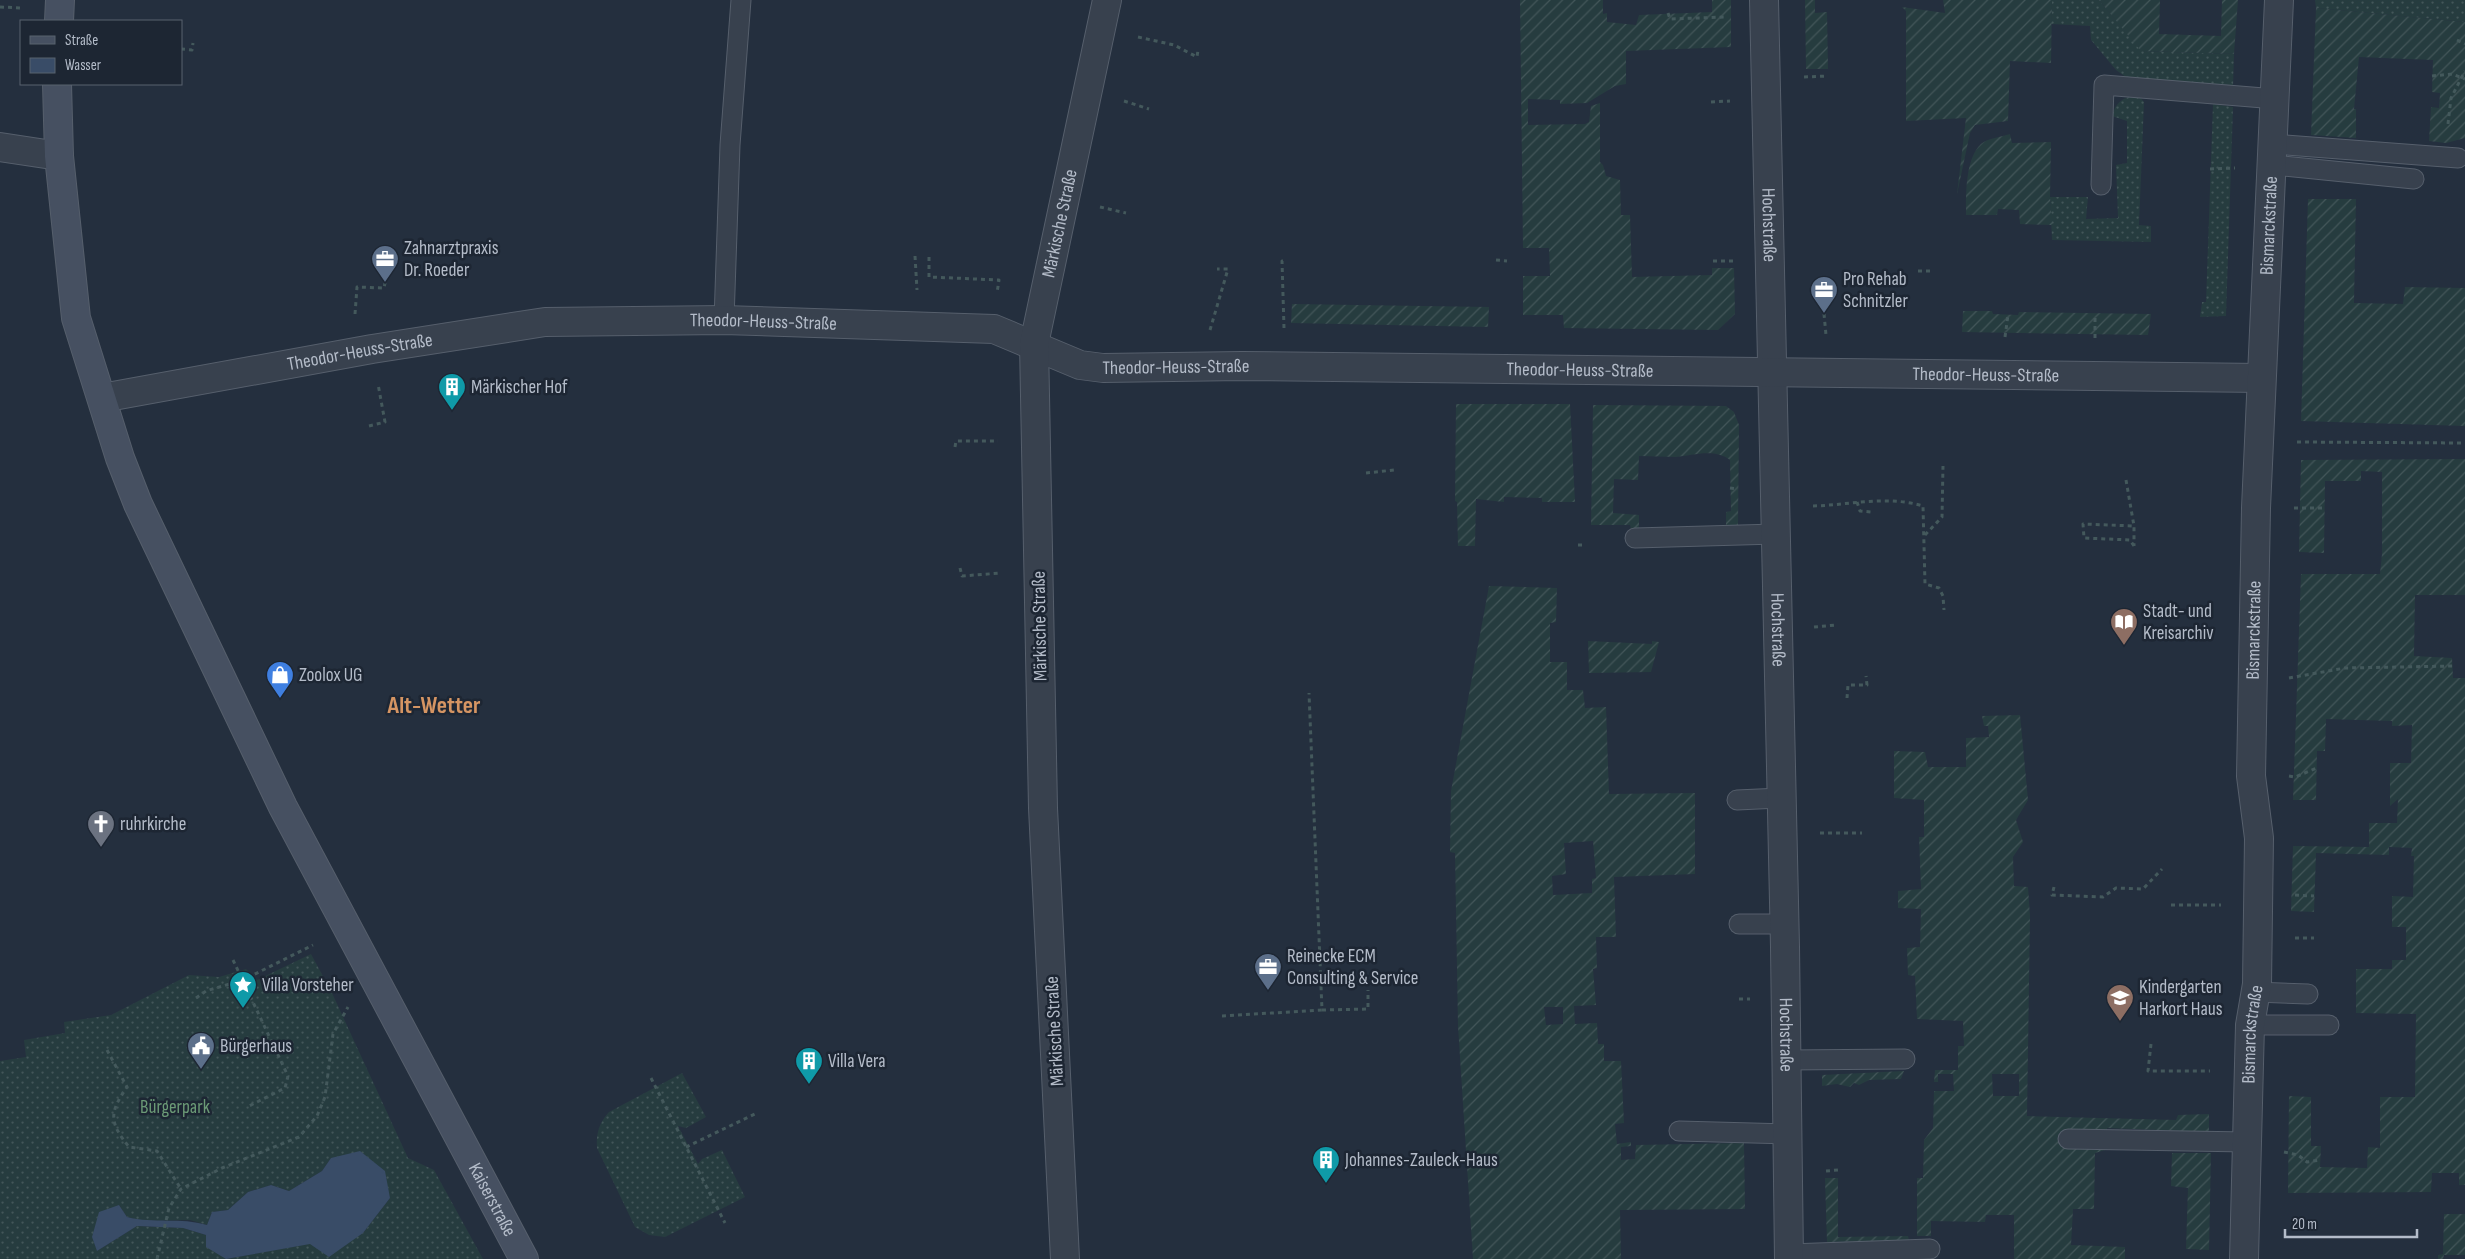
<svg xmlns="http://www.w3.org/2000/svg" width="2465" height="1259" viewBox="0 0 2465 1259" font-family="'Sofia Sans Condensed',sans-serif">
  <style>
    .grass { fill: url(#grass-dots); fill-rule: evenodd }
    .garden { fill: url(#garden-furrows); fill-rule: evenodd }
    .water { fill: #394c67 }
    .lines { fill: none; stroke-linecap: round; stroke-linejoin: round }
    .lane-casing { stroke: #565f6c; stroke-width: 21 }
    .street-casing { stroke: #565f6c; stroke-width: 30 }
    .secondary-casing { stroke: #565f6c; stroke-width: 30 }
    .path { stroke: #44595c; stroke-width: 3; stroke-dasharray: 4 4; stroke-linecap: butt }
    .lane { stroke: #38414e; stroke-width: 19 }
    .street { stroke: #38414e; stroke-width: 28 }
    .secondary { stroke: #465061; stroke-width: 28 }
    .labels { text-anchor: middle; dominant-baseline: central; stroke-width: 5; stroke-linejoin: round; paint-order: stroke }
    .street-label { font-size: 19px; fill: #b4bcc9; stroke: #1d2633 }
    .poi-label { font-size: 19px; fill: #b4bcc9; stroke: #1d2633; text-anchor: start }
    .park-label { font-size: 19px; fill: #6b9a76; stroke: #1d2633 }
    .district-label { font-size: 24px; font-weight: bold; fill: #d59563; stroke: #1d2633 }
  </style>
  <defs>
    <pattern id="grass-dots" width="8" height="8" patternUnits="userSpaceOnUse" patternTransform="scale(1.25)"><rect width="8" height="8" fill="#263c3f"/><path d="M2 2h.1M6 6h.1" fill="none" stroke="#435659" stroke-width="1.8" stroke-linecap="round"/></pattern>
    <pattern id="garden-furrows" width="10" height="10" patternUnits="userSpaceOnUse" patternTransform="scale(1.25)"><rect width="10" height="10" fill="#263c3f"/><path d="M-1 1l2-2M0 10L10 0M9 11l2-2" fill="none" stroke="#435659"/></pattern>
  </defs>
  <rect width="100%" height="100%" fill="#242f3e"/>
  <!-- grass -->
  <g class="grass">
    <path d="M 2052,0 L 2099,0 L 2142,51 L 2234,54 L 2233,88 L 2134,83 L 2116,70 L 2091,40 L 2090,26 L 2051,24 Z"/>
    <path d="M 2315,0 L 2465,0 L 2465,22 L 2316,8 Z"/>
    <path d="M 2138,95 L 2144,102 L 2139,225 L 2151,226 L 2151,242 L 2052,240 L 2050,197 L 2088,197 L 2086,219 L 2118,218 L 2116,165 L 2127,163 L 2127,121 L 2112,116 C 2116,102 2123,97 2138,95 Z"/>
    <path d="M 2213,104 L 2233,107 L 2226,316 L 2200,317 L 2202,302 L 2206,302 Z"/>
    <path d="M 311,954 L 332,993 L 408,1158 L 434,1170 L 483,1259 L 0,1259 L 0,1061 L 26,1057 L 24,1040 L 65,1033 L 64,1022 L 111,1015 L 189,975 L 219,977 L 246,969 L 257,980 ZM 331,1158 L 390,1198 L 363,1233 L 226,1259 L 206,1235 L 183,1228 L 137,1226 L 97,1251 L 119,1205 L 127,1217 L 142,1221 L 190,1220 L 207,1225 L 212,1212 L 228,1210 L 248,1192 L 271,1185 L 289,1191 L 322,1171 Z"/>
    <path d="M 682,1073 L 706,1117 L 686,1128 L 678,1126 L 698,1164 L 702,1159 L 722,1150 L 745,1197 L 665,1237 L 649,1235 L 635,1227 L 597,1148 C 596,1133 599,1123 609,1112 Z"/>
  </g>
  <!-- garden -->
  <g class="garden">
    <path d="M 1520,0 L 1603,0 L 1603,14 L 1607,13 L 1607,22 L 1636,25 L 1639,15 L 1712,12 L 1712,0 L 1731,0 L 1731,47 L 1626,51 L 1626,84 L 1615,86 L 1587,103 L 1560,104 L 1560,100 L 1528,99 L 1528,125 L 1585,124 L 1589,122 L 1591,106 L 1600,103 L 1600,162 L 1603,165 L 1606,176 L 1620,180 L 1621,215 L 1630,215 L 1632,277 L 1712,275 L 1712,268 L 1734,268 L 1735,314 L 1718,330 L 1564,328 L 1563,315 L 1523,315 L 1523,276 L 1550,276 L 1549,248 L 1523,248 Z"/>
    <path d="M 1805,0 L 1815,0 L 1815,13 L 1827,12 L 1828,69 L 1806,69 Z"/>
    <path d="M 1943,0 L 2052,0 L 2051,63 L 2010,61 L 2008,121 L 1975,125 L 1970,133 L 1957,194 L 1966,118 L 1906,121 L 1906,11 L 1902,7 L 1945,13 Z"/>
    <path d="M 2099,0 L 2160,0 L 2159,34 L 2221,36 L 2222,0 L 2238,0 L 2234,54 L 2141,51 Z"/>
    <path d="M 2316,8 L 2465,22 L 2465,138 L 2446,143 L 2429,141 L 2431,107 L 2439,108 L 2440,93 L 2432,92 L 2433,60 L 2359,57 L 2354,109 L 2356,109 L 2356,138 L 2311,135 Z"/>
    <path d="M 2010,134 L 2012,143 L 2051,142 L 2050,197 L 2052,225 L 2020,224 L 2019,210 L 1998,209 L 1997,215 L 1966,215 C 1966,195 1965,159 1981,144 C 1988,138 2001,137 2010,134 Z"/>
    <path d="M 2308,199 L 2356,199 L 2354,303 L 2403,304 L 2405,287 L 2465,288 L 2465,426 L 2301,421 Z"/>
    <path d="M 1292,304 L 1489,307 L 1488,327 L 1291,323 Z"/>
    <path d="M 1963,311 L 1992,311 L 1993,314 L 2018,315 L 2019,312 L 2151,314 L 2148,335 L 1962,332 Z"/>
    <path d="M 1456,404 L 1570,404 L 1575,502 L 1542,502 L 1542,498 L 1504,497 L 1504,502 L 1476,499 L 1475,546 L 1458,546 L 1457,502 L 1455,501 Z"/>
    <path d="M 1593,405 L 1726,406 L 1734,412 L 1739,425 L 1738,525 L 1726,527 L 1726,512 L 1731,511 L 1730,460 C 1715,448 1693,455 1676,457 C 1664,457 1651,456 1639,456 L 1638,480 L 1614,479 L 1613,513 L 1639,515 L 1639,529 L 1631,529 L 1630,525 L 1591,525 Z"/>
    <path d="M 2465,459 L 2465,595 L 2415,595 L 2414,656 L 2452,658 L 2453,678 L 2465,678 L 2465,1185 L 2459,1185 L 2459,1173 L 2432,1173 L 2431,1192 L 2288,1193 L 2289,1096 L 2311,1097 L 2311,1146 L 2321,1146 L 2320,1167 L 2367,1168 L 2368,1147 L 2380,1148 L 2380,1097 L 2415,1097 L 2416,1014 L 2356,1013 L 2356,969 L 2392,969 L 2392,960 L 2406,960 L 2406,927 L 2392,927 L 2392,896 L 2413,897 L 2414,856 L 2411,856 L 2412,848 L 2389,847 L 2389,855 L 2316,853 L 2314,912 L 2291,911 L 2293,846 L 2369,847 L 2369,823 L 2397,823 L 2398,799 L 2390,806 L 2390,763 L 2411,763 L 2412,725 L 2392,726 L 2392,721 L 2326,719 L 2325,751 L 2317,751 L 2316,800 L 2293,800 L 2301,574 L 2380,574 L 2382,554 L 2382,472 L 2361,471 L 2361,481 L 2325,481 L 2324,553 L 2299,552 L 2301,460 Z"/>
    <path d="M 1489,586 L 1557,588 L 1556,622 L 1550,623 L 1550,662 L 1567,662 L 1567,690 L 1583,690 L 1585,708 L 1606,707 L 1609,794 L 1695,793 L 1695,874 L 1614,877 L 1616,937 L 1596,937 L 1597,968 L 1593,969 L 1596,1005 L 1574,1006 L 1575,1024 L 1597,1023 L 1598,1044 L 1604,1044 L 1604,1061 L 1621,1061 L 1624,1123 L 1615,1124 L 1617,1144 L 1631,1142 L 1631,1146 L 1621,1147 L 1621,1160 L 1635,1159 L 1636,1145 L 1744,1143 L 1745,1209 L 1620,1210 L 1621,1259 L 1473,1259 L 1458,1026 L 1455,853 L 1450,852 L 1451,791 ZM 1593,841 L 1596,878 L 1592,879 L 1592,893 L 1553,895 L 1552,876 L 1566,874 L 1564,843 ZM 1544,1007 L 1563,1007 L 1563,1024 L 1546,1025 Z"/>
    <path d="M 1588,641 L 1652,644 L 1652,641 L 1659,642 L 1651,672 L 1589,673 Z"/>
    <path d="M 2020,715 L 2028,800 L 2016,820 L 2023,842 L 2013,857 L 2014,886 L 2028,887 L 2030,916 L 2027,1116 L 2176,1120 L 2178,1115 L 2209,1114 L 2209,1132 L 2107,1128 L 2109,1149 L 2095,1153 L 2094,1209 L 2073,1209 L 2071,1245 L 2125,1247 L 2125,1259 L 2014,1259 L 2014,1215 L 1986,1215 L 1985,1222 L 1931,1221 L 1931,1236 L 1917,1236 L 1917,1178 L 1923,1178 L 1924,1140 L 1933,1128 L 1934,1091 L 1954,1091 L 1953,1074 L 1938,1074 L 1938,1082 L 1934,1082 L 1935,1070 L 1958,1070 L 1958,1046 L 1964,1046 L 1963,1021 L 1917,1019 L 1915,976 L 1908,975 L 1907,948 L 1920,947 L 1921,909 L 1898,908 L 1898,891 L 1921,889 L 1919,837 L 1924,837 L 1924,800 L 1894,798 L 1894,751 L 1925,752 L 1928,767 L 1966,767 L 1966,738 L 1989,737 L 1988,726 L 1984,726 L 1982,716 ZM 1992,1074 L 2019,1074 L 2019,1096 L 1993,1096 Z"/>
    <path d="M 1904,1071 L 1901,1079 L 1869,1080 L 1859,1085 L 1854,1083 L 1850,1087 L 1837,1084 L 1822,1086 L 1822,1075 Z"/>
    <path d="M 2172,1153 L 2211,1153 L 2209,1250 L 2186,1249 L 2188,1188 L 2171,1186 Z"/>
    <path d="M 1825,1178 L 1838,1178 L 1838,1237 L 1908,1236 L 1909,1240 L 1827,1242 Z"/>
    <path d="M 2444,1214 L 2465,1214 L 2465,1255 L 2444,1255 L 2443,1259 L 2438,1259 L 2438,1255 L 2443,1254 Z"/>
  </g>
  <!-- water -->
  <path class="water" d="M 360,1151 L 385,1171 L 390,1198 L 363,1233 L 329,1257 L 310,1244 L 226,1259 L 206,1247 L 206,1235 L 183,1228 L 137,1226 L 97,1251 L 92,1237 L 99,1212 L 119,1205 L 127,1217 C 154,1224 181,1217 207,1225 L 212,1212 L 228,1210 L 248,1192 L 271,1185 L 289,1191 L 322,1171 L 331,1158 Z"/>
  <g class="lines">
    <defs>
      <g id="lane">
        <path d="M 2274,144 L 2458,158"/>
        <path d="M 2273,165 L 2414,179"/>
        <path d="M 2101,185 L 2104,85 L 2276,99"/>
        <path d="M 724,320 L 730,145 L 741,0"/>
        <path d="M 1635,538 L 1776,534"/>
        <path d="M 1737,800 L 1782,798"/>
        <path d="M 1739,924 L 1784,924"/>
        <path d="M 2255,992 L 2308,994"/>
        <path d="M 2250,1025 L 2329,1025"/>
        <path d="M 1787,1060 L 1905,1059"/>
        <path d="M 1679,1131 L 1788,1134"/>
        <path d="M 2068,1139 L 2247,1142"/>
        <path d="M 1789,1254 L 1930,1249"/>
      </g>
      <g id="street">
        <path id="s1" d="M 1764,0 L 1785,947 L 1789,1259"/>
        <path d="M 0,147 L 59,156"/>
        <path id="s2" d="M 102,398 L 372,349 L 545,322 L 724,320 L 994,329 L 1080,365 L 1103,368 L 1242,366 L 2261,378"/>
        <path id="s3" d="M 1065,1259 L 1043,808 L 1034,344 L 1107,0"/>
        <path id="s4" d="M 2244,1259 L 2250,1025 L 2257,984 L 2259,838 L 2251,776 L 2256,508 L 2279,0"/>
      </g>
      <g id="secondary">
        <path d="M 59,21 L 60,0"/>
        <path id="s5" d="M 57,84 L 59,156 L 76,318 L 120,458 L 138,504 L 283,807 L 524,1259"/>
      </g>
    </defs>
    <!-- lane casing -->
    <use href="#lane" class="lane-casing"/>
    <!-- street casing -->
    <use href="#street" class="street-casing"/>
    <!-- secondary casing -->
    <use href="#secondary" class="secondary-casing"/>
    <!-- path -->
    <g class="path">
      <path d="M 0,7 L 22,8"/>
      <path d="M 1668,13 L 1670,19 L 1726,17"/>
      <path d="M 1138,37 L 1174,45 L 1197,57 L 1198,50"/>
      <path d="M 2457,40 L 2465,44"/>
      <path d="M 181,49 L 192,50 L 193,43"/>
      <path d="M 2432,76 L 2452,74 L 2465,79"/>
      <path d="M 1804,77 L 1828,76"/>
      <path d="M 1124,101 L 1149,109"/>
      <path d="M 1711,102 L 1730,101"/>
      <path d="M 2448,124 L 2451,98 L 2465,71"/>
      <path d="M 2210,169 L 2235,168"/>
      <path d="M 1100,207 L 1126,213"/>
      <path d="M 915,256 L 917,290"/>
      <path d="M 929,257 L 929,277 L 999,280 L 997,293"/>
      <path d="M 1496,260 L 1507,261"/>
      <path d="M 1713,261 L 1734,261"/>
      <path d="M 1918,271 L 1930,271"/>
      <path d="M 355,314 L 357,287 L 384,288 L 385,283"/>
      <path d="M 1824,314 L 1826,335"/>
      <path d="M 1284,328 L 1282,261 L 1286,261"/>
      <path d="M 1210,330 L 1228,269 L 1217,269"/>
      <path d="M 2005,337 L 2008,315"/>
      <path d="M 2095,338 L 2095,314"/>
      <path d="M 369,426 L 385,422 L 378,384"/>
      <path d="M 2297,442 L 2465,443"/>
      <path d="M 955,447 L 956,441 L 998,441"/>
      <path d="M 1366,473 L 1394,470"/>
      <path d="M 2126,480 L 2134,526 L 2134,546"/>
      <path d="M 1730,488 L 1738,489"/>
      <path d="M 1857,502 L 1860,511 L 1871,512"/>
      <path d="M 1813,506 C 1850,505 1887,495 1923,506 L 1925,584 L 1939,588 L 1943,596 L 1944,610"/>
      <path d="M 2294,508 L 2325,508"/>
      <path d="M 1925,535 L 1942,517 L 1943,466"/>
      <path d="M 1578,545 L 1583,545"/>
      <path d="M 2134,546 L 2130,540 L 2084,538 L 2083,524 L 2134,526"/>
      <path d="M 960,568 L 962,576 L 1001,573"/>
      <path d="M 1814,627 L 1836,625"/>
      <path d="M 2289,678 L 2345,668 L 2453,666"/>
      <path d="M 1847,698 L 1848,685 L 1867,685 L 1866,676"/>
      <path d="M 2289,776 L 2295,777 L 2317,768"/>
      <path d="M 1820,833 L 1862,833"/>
      <path d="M 2054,887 L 2052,895 L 2103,897 L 2116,888 L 2143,889 L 2162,869"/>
      <path d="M 2295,895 L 2314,896"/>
      <path d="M 2171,905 L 2221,905"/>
      <path d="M 2295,938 L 2314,938"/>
      <path d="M 233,960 L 288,1076 L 285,1088 L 247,1107"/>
      <path d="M 196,998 L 206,991 L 243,980 L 313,945"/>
      <path d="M 1739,999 L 1750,999"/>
      <path d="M 1322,1010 L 1368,1009 L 1368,990"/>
      <path d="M 1222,1016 L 1322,1010 L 1309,693"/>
      <path d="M 2151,1044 L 2148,1071 L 2210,1071"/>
      <path d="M 107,1050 L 127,1087 C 109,1113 109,1122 129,1147 L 157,1151 L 181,1189"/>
      <path d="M 651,1078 L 725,1223"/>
      <path d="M 686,1147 L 757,1113"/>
      <path d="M 2284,1152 L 2298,1155 L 2307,1162 L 2320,1160"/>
      <path d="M 1826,1171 L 1838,1170"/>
      <path d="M 157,1259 L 169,1208 L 181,1189 L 222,1168 L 299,1137 L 317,1116 L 325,1097 L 333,1034 L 348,1007"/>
    </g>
    <!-- lane -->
    <use href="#lane" class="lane"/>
    <!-- street -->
    <use href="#street" class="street"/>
    <!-- secondary -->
    <use href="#secondary" class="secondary"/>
  </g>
  <!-- icons -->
  <defs>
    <symbol id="office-pin" viewBox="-11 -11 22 30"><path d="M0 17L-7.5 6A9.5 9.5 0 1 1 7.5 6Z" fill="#5c6f8a" stroke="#1d2633"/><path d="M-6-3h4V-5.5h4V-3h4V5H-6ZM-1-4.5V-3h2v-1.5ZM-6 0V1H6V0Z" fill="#fff"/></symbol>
    <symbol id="building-pin" viewBox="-11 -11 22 30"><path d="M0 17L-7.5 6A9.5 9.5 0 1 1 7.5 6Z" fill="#0f9aa8" stroke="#1d2633"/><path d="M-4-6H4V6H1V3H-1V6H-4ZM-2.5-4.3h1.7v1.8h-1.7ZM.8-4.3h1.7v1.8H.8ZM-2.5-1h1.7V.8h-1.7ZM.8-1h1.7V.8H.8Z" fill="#fff"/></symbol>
    <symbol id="library-pin" viewBox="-11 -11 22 30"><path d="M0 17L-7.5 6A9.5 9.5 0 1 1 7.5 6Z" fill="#8d6e63" stroke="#1d2633"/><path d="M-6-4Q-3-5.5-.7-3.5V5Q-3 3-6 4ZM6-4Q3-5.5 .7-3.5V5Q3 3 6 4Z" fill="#fff"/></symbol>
    <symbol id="shop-pin" viewBox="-11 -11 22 30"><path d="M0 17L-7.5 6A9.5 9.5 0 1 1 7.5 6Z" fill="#3f7fe0" stroke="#1d2633"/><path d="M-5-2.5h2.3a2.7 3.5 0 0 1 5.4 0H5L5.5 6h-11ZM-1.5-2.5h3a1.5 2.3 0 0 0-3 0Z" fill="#fff"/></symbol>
    <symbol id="church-pin" viewBox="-11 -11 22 30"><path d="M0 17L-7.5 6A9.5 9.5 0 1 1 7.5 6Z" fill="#6b7280" stroke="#1d2633"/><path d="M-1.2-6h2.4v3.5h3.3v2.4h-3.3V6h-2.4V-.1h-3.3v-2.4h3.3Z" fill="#fff"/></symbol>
    <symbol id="sight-pin" viewBox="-11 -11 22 30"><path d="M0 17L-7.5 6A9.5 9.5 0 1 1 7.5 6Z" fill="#0f9aa8" stroke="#1d2633"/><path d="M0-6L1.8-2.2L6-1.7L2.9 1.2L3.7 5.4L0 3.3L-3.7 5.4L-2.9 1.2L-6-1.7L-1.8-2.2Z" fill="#fff"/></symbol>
    <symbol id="school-pin" viewBox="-11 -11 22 30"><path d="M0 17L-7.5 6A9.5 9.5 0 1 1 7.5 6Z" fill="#8d6e63" stroke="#1d2633"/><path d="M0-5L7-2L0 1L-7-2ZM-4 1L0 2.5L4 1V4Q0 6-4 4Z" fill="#fff"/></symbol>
    <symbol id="civic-pin" viewBox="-11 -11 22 30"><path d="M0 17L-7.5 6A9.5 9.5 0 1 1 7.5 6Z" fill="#5c6f8a" stroke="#1d2633"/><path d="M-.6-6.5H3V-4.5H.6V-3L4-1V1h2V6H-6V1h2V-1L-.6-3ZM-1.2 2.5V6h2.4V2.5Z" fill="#fff"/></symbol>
  </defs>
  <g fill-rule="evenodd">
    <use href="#office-pin" x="369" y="243" width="32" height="43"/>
    <use href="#office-pin" x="1808" y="274" width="32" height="43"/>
    <use href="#building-pin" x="436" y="371" width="32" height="43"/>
    <use href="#library-pin" x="2108" y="606" width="32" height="43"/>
    <use href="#shop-pin" x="264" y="659" width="32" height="43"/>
    <use href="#church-pin" x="85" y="808" width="32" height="43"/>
    <use href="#office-pin" x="1252" y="951" width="32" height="43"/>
    <use href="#sight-pin" x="227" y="969" width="32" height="43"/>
    <use href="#school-pin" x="2104" y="982" width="32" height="43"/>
    <use href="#civic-pin" x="185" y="1030" width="32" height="43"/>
    <use href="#building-pin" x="793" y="1045" width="32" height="43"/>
    <use href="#building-pin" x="1310" y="1144" width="32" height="43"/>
  </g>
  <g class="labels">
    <!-- street labels -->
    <g class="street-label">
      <text stroke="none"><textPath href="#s3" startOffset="1039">Märkische Straße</textPath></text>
      <text stroke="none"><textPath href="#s1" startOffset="225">Hochstraße</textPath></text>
      <text stroke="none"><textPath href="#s4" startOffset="1035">Bismarckstraße</textPath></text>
      <text stroke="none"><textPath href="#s2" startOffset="668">Theodor-Heuss-Straße</textPath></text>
      <text stroke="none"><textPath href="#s2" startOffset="262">Theodor-Heuss-Straße</textPath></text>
      <text stroke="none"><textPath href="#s2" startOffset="1088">Theodor-Heuss-Straße</textPath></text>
      <text stroke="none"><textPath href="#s2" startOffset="1492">Theodor-Heuss-Straße</textPath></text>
      <text stroke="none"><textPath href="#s2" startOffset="1898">Theodor-Heuss-Straße</textPath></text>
      <text transform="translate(1040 626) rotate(-91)">Märkische Straße</text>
      <text stroke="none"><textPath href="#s1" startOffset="630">Hochstraße</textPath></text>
      <text stroke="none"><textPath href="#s4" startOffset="630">Bismarckstraße</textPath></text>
      <text transform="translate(1055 1031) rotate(-93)">Märkische Straße</text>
      <text stroke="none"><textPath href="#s1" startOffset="1035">Hochstraße</textPath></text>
      <text stroke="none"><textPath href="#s4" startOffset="225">Bismarckstraße</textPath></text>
      <text stroke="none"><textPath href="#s5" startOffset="1212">Kaiserstraße</textPath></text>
    </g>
    <!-- poi labels -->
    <g class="poi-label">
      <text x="404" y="248">Zahnarztpraxis<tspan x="404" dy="22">Dr. Roeder</tspan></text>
      <text x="1843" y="279">Pro Rehab<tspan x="1843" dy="22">Schnitzler</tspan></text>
      <text x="471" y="387">Märkischer Hof</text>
      <text x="2143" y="611">Stadt- und<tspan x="2143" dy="22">Kreisarchiv</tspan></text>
      <text x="299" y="675">Zoolox UG</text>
      <text x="120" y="824">ruhrkirche</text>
      <text x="1287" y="956">Reinecke ECM<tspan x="1287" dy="22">Consulting &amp; Service</tspan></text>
      <text x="262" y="985">Villa Vorsteher</text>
      <text x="2139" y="987">Kindergarten<tspan x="2139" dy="22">Harkort Haus</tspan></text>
      <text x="220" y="1046">Bürgerhaus</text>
      <text x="828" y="1061">Villa Vera</text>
      <text x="1345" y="1160">Johannes-Zauleck-Haus</text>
    </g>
    <!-- park labels -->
    <g class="park-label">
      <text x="175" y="1107">Bürgerpark</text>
    </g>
    <!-- district labels -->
    <g class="district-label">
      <text x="434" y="705">Alt-Wetter</text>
    </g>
  </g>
  <!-- legend -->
  <rect x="20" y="20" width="162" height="65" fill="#1d2633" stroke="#59626f"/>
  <rect x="30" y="36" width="25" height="8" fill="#465061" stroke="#59626f"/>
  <text x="65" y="45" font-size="15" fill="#b4bcc9">Straße</text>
  <rect x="30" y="58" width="25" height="15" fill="#394c67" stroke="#59626f"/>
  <text x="65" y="70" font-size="15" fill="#b4bcc9">Wasser</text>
  <!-- scale -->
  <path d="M2285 1229v8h132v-8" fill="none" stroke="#b4bcc9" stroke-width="2.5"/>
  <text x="2292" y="1229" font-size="15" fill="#b4bcc9" stroke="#1d2633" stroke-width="4" paint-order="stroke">20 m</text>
</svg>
